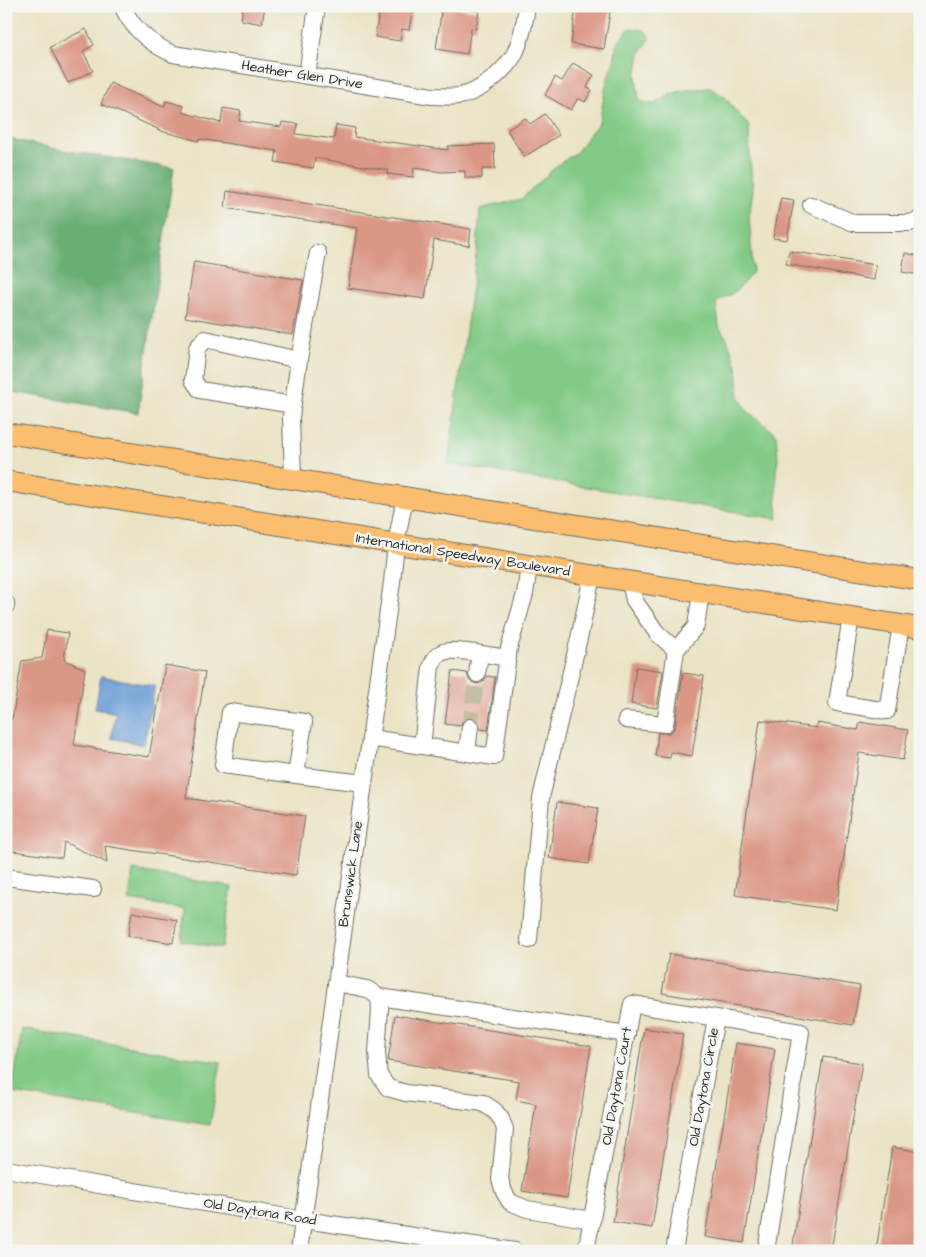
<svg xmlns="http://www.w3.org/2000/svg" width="926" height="1257" viewBox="0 0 926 1257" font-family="'Architects Daughter',sans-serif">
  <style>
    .green { fill: #82ca86; stroke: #567a58 }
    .forest { fill: #69ae73; stroke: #4a6c4f }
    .water { fill: #6b9dd6; stroke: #4b6480 }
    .building { fill: #db9786 }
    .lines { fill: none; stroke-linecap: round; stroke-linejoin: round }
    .minor-tunnel { stroke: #c4bea5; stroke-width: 16; stroke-dasharray: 16 8; stroke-linecap: butt }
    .minor-casing { stroke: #6e6b61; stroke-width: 18 }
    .major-casing { stroke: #6e6b61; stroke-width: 22 }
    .minor { stroke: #fff; stroke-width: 16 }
    .major { stroke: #fbbd6e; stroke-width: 20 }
    .labels { text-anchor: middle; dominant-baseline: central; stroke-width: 5; stroke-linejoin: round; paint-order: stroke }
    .street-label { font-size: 14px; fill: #2b2b2b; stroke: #f6f6f2 }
  </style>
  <rect width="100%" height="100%" fill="#f6f6f2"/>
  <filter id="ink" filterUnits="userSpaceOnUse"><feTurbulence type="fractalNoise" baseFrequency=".02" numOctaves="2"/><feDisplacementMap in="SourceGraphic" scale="10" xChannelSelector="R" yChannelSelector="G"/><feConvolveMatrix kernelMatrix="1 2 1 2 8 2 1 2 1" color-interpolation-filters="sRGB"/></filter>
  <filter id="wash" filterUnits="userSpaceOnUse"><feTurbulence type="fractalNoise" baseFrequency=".0096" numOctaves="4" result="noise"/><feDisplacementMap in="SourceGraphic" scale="20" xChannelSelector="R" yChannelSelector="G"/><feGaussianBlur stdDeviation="1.12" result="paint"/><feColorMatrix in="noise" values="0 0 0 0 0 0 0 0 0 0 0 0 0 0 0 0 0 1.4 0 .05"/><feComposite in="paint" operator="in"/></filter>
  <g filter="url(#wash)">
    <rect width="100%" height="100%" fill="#eae3c4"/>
    <!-- green -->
    <g class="green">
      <path d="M 630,28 L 644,30 L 650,38 L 640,54 L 636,76 L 639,101 L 653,104 L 661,101 L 673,93 L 692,89 L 710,88 L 726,98 L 732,107 L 749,126 L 750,159 L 753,190 L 749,217 L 753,272 L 736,291 L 716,302 L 719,327 L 727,339 L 737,366 L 739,396 L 747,411 L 776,434 L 778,460 L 776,470 L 776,495 L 778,519 L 448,464 L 477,249 L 480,209 L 521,199 L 560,163 L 577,152 L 591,132 L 599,123 L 607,81 L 614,61 L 617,43 Z"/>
      <path d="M 133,870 L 232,887 L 222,948 L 181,941 L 185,909 L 129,900 Z"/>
      <path d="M 22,1029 L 221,1062 L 210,1125 L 12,1093 Z"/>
    </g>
    <!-- forest -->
    <path class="forest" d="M 6,138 L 62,150 L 174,168 L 138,413 L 6,391 Z"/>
    <!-- water -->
    <path class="water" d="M 101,676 L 155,686 L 144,745 L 111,738 L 116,713 L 95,709 Z"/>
    <g id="blocks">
      <!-- building -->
      <g class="building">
        <path d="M 243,6 L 265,6 L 262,24 L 241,20 Z"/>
        <path d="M 380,6 L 413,6 L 409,30 L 402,29 L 400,41 L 375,37 Z"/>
        <path d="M 442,6 L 479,11 L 476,29 L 471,28 L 467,54 L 436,49 Z"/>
        <path d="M 576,6 L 611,6 L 604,49 L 571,44 Z"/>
        <path d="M 86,29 L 94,45 L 83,51 L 93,71 L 68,83 L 50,47 Z"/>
        <path d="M 573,63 L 594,75 L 587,87 L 592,90 L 585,102 L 578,98 L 571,110 L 545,95 L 555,77 L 562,81 Z"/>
        <path d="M 110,83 L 164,107 L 166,101 L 184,106 L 182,112 L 221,123 L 223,108 L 241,111 L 239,121 L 281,127 L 282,122 L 298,124 L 296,134 L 334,139 L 336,125 L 355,128 L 354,137 L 448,150 L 448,146 L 494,144 L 495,169 L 482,169 L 482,178 L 465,178 L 465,171 L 442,172 L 414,168 L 413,177 L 387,174 L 388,170 L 315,158 L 313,168 L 275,162 L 277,151 L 199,139 L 199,141 L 157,130 L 158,129 L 101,104 Z"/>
        <path d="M 545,114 L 559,135 L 524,157 L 507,130 L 525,118 L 530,124 Z"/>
        <path d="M 227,191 L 471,229 L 469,246 L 434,240 L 425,299 L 348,288 L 357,228 L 225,208 Z"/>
        <path d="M 781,198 L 794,200 L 787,240 L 773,238 Z"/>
        <path d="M 789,251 L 876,265 L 874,280 L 786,264 Z"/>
        <path d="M 905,253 L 920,256 L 920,275 L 902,272 Z"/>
        <path d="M 194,262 L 303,280 L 293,335 L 185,317 Z"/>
        <path d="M 47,630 L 68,633 L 64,660 L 85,669 L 74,745 L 149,757 L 165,665 L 205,672 L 186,798 L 305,816 L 296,875 L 105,846 L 107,863 L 64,842 L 62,858 L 6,850 L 6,720 L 12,719 L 22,661 L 42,658 Z"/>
        <path d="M 636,667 L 663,671 L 657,708 L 631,704 Z"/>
        <path d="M 452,671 L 467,673 L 468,677 L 470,681 L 476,684 L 481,683 L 484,681 L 487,676 L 495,677 L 488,730 L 480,729 L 479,723 L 476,719 L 472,717 L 466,718 L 462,721 L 460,726 L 445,724 Z"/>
        <path d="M 683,673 L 704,676 L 692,756 L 671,752 L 670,758 L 655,756 L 658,733 L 669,733 L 673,730 L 675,726 Z"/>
        <path d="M 760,720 L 816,728 L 817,723 L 858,730 L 860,722 L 908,730 L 903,760 L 859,753 L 836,910 L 735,895 Z"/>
        <path d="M 557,802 L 598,808 L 589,864 L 549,858 Z"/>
        <path d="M 132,912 L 177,920 L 173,943 L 128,936 Z"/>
        <path d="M 669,954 L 860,986 L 853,1025 L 662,993 Z"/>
        <path d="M 395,1015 L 591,1046 L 567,1198 L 522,1191 L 536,1104 L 516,1100 L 519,1081 L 388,1061 Z"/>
        <path d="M 644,1028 L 683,1034 L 652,1228 L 613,1222 Z"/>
        <path d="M 736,1043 L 775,1049 L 744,1243 L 705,1237 Z"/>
        <path d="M 823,1057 L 862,1063 L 831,1251 L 792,1251 Z"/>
        <path d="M 892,1147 L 920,1152 L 920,1251 L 876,1251 Z"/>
      </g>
    </g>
  </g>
  <g filter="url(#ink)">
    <use href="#blocks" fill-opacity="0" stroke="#6e6b61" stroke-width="1"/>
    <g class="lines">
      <!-- minor-tunnel -->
      <path class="minor-tunnel" d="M 470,727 L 477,674"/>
      <defs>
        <g id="minor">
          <path d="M 123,6 C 124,12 127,15 130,20 C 141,36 155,46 173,54 L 432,96 C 441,96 451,97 460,96 C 480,92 503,73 514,55 C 521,41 525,21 527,6"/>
          <path d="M 307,76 L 317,6"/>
          <path d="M 811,205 L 854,223 L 910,223 L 920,219"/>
          <path d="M 299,360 L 318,253"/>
          <path d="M 293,479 L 291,417 L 299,360 L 205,339 L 197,348 L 193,380 L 200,390 L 293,405"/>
          <path d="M 630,582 L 634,600 L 657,633 L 676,650"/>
          <path d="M 6,603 L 6,606"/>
          <path d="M 851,617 L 837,703 L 887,711 L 901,625"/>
          <path d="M 477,674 L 480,654"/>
          <path d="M 626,720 L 665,724 L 676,650 L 696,626 L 701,593"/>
          <path d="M 370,738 L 494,757 L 509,648 L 525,594 L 529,566"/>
          <path d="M 422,746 L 431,667 C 434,660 436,655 443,652 C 454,648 494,656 508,658"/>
          <path d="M 467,752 L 470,727"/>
          <path d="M 296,775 L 223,765 L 230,712 L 304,722 L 296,775 L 364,783"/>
          <path d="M 6,877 L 93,889"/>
          <path d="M 529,940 L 541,798 L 580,634 L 592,576"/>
          <path d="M 336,983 L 367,989 L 379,997 L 380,1009 L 377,1052 L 379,1075 L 388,1088 L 406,1093 L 483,1103 L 495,1111 L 501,1119 L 505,1129 L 500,1179 L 504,1192 L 510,1202 L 527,1209 L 592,1220"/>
          <path d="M 379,997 L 627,1034"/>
          <path d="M 6,1169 L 304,1220 L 515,1251"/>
          <path d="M 299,1251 L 392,582 L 396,544 L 405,497"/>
          <path d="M 586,1251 L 632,1004 L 801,1032 L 766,1251"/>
          <path d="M 674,1251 L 716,1018"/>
        </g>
        <g id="major">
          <path d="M 6,433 L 920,580"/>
          <path d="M 6,481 L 920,628"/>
        </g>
      </defs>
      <!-- minor casing -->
      <use href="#minor" class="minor-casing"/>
      <!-- major casing -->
      <use href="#major" class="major-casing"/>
      <!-- minor -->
      <use href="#minor" class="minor"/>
      <!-- major -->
      <use href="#major" class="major"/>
    </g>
  </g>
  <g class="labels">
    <!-- street labels -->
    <g class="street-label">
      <text transform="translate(302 75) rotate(9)">Heather Glen Drive</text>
      <text transform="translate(463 555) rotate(9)">International Speedway Boulevard</text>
      <text transform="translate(351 874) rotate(-82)">Brunswick Lane</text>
      <text transform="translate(617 1086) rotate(-80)">Old Daytona Court</text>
      <text transform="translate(704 1087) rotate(-80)">Old Daytona Circle</text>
      <text transform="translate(260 1212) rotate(9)">Old Daytona Road</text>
    </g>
  </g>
  <!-- margin -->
  <rect width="926" height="1257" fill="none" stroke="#f6f6f2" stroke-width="25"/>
</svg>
